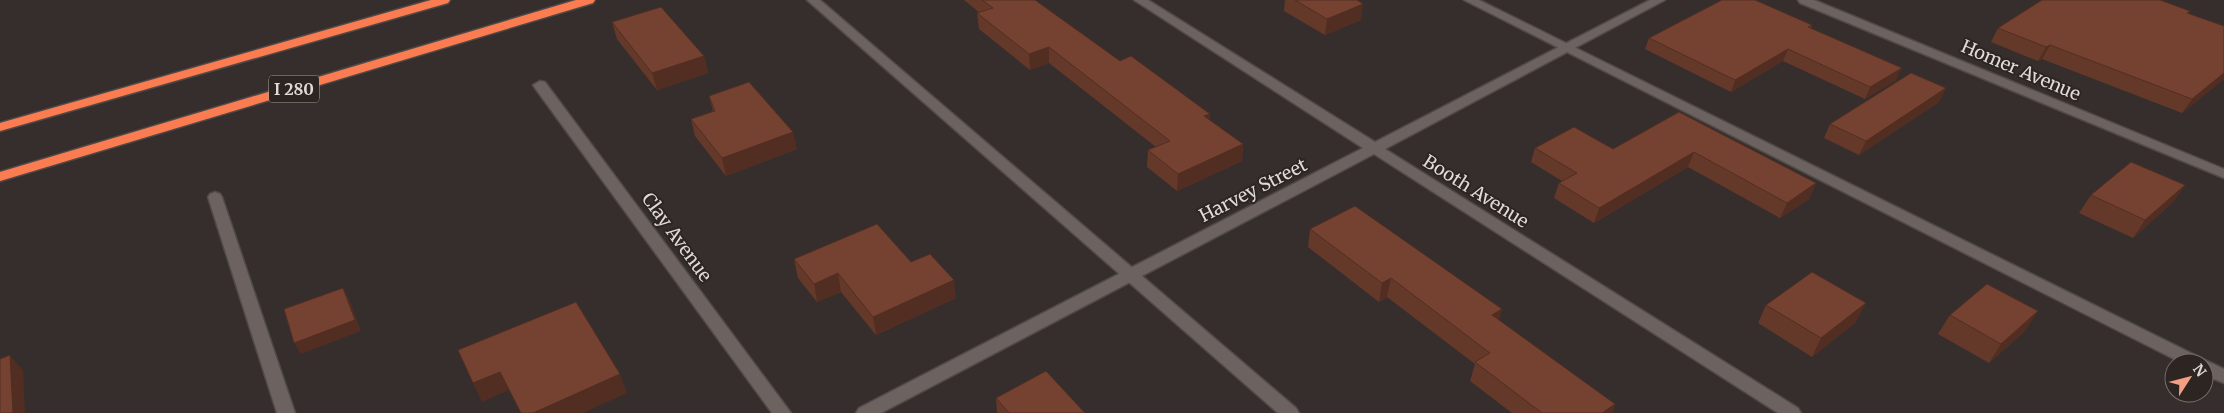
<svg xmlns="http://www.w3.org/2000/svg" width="2224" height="413" viewBox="0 0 2224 413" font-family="Merriweather,serif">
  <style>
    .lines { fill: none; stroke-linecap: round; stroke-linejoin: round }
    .lane-casing { stroke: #504a47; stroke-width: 3 }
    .street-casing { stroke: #504a47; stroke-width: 3 }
    .highway-casing { stroke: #504a47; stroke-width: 3 }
    .lane { fill: #6c6360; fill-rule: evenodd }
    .street { fill: #6c6360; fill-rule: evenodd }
    .highway { fill: #fc7c52; fill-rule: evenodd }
    .wall { fill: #65392a }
    .shaded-wall { fill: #522e22 }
    .building { fill: #754231; stroke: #522e22 }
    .labels { text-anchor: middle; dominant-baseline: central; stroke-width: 4; stroke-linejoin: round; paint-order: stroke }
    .shield { fill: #2c2522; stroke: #a9a4a1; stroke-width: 1 }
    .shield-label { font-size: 16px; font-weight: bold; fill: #dfdad8 }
    .street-label { font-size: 18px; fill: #dfdad8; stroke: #2c2522 }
  </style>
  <rect width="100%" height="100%" fill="#362e2c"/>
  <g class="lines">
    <defs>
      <g id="lane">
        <path d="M 807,0 L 820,0 L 1296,408 L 1299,413 L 1278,413 Z"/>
        <path d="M 1464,0 L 1479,0 L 2203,359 L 2224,369 L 2224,383 L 2204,375 L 2204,363 L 2182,363 Z"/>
        <path d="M 215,192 L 220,194 L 222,197 L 295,413 L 277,413 L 208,197 L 210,194 Z"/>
      </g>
      <g id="street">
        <path d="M 1134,0 L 1148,0 L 1375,142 L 1650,0 L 1665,0 L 1385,149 L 1798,408 L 1801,413 L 1778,413 L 1374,154 L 881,413 L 856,413 L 859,408 L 1363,148 Z"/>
        <path d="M 1798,0 L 1814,0 L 2224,169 L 2224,178 L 1800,3 Z"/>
        <path d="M 540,81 L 545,82 L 791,413 L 772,413 L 535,88 L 533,85 Z"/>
      </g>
      <g id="highway">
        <path d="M 431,0 L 450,0 L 448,3 L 0,131 L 0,123 Z"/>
        <path d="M 576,0 L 595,0 L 593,3 L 0,181 L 0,172 Z"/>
      </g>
    </defs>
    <!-- lane casing -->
    <use href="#lane" class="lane-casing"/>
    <!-- street casing -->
    <use href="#street" class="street-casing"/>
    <!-- highway casing -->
    <use href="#highway" class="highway-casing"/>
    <!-- lane -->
    <use href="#lane" class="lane"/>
    <!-- street -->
    <use href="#street" class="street"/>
    <!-- highway -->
    <use href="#highway" class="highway"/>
  </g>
  <!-- wall -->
  <g class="wall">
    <path d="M 964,0 L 1035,0 L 1120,61 L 1210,114 L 1210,120 L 1243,144 L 1242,161 L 1177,191 L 1147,167 L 1148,150 L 1156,147 L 1049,63 L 1030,70 L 979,29 L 977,13 L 980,13 Z"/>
    <path d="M 1285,0 L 1357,0 L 1361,20 L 1325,35 L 1284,11 Z"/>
    <path d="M 2190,11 L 2188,14 L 2224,79 L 2182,113 L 2042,59 L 2038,61 L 1991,42 L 1998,28 Z"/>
    <path d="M 612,22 L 704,56 L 708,73 L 657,90 L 617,39 Z"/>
    <path d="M 1812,25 L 1811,28 L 1896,80 L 1865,99 L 1783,61 L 1731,92 L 1645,49 L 1649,38 Z"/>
    <path d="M 709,96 L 797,149 L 726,176 L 695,136 L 691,119 L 713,111 Z"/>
    <path d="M 1939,102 L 1859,155 L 1824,138 L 1830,124 Z"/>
    <path d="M 1679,112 L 1816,183 L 1809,199 L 1780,218 L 1688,167 L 1594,223 L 1554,198 L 1559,183 L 1562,181 L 1531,162 L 1535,148 L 1613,149 Z"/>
    <path d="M 2185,185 L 2172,203 L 2133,238 L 2079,213 L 2091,195 Z"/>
    <path d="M 1310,229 L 1499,320 L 1615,404 L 1612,413 L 1512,413 L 1470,381 L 1475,364 L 1387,297 L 1379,302 L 1308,247 Z"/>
    <path d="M 794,259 L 911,262 L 956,298 L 876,335 L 841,292 L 817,302 L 798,278 Z"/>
    <path d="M 1766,305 L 1856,322 L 1812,357 L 1758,323 Z"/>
    <path d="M 1950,315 L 2026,330 L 1989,363 L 1938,334 Z"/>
    <path d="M 996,398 L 1085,413 L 997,413 Z"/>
  </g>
  <!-- shaded-wall -->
  <g class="shaded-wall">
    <path d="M 1363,4 L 1361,20 L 1325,35 L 1327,19 Z"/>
    <path d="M 2050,45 L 2042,59 L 2038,61 L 2046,47 Z"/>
    <path d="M 1049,47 L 1049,63 L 1030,70 L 1029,54 Z"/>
    <path d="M 1788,49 L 1783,61 L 1731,92 L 1735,80 Z"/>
    <path d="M 704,56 L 708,73 L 657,90 L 652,73 Z"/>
    <path d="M 1902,68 L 1896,80 L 1865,99 L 1870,87 Z"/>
    <path d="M 2224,73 L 2224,79 L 2182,113 L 2192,99 Z"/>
    <path d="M 1946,88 L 1939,102 L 1859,155 L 1866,141 Z"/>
    <path d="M 1210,114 L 1209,130 L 1204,116 Z"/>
    <path d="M 793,132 L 797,149 L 726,176 L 722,158 Z"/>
    <path d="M 1243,144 L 1242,161 L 1177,191 L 1178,174 Z"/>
    <path d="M 1694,152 L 1688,167 L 1594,223 L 1599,208 Z"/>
    <path d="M 1816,183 L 1809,199 L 1780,218 L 1787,203 Z"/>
    <path d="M 2185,185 L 2172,203 L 2133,238 L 2145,220 Z"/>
    <path d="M 838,273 L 841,292 L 817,302 L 814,284 Z"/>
    <path d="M 1391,278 L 1387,297 L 1379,302 L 1382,283 Z"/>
    <path d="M 954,280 L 956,298 L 876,335 L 873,317 Z"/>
    <path d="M 343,288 L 349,299 L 361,331 L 301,354 L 294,343 Z"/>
    <path d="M 1866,303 L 1856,322 L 1812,357 L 1821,338 Z"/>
    <path d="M 1502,309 L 1497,327 L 1492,315 Z"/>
    <path d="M 2038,311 L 2026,330 L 1989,363 L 2001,344 Z"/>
    <path d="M 10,355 L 23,371 L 25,413 L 13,413 Z"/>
    <path d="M 500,372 L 509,390 L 482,402 L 473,383 Z"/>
    <path d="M 620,374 L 627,393 L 583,413 L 533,413 Z"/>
    <path d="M 1615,404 L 1612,413 L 1602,413 Z"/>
  </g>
  <!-- building -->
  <g class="building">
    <path d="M 982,0 L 1035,0 L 1120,61 L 1131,56 L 1210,114 L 1204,116 L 1243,144 L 1178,174 L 1148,150 L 1170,141 L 1049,47 L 1029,54 L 977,13 L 993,8 Z"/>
    <path d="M 1295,0 L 1357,0 L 1363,4 L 1327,19 Z"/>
    <path d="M 1722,0 L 1755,0 L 1812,25 L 1808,27 L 1902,68 L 1870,87 L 1788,49 L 1735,80 L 1649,38 Z"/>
    <path d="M 2042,0 L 2160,0 L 2190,11 L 2187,13 L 2224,26 L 2224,73 L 2192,99 L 2050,45 L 2046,47 L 1998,28 Z"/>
    <path d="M 661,7 L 704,56 L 652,73 L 612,22 Z"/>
    <path d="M 1911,73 L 1946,88 L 1866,141 L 1830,124 Z"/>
    <path d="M 749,82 L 793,132 L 722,158 L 691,119 L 715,111 L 709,96 Z"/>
    <path d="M 1679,112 L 1816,183 L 1787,203 L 1694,152 L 1599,208 L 1559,183 L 1577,173 L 1535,148 L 1574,127 L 1613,149 Z"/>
    <path d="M 2131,162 L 2185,185 L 2145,220 L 2091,195 Z"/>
    <path d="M 1355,206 L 1502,309 L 1492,315 L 1615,404 L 1602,413 L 1542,413 L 1475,362 L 1490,353 L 1391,278 L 1382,283 L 1310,229 Z"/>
    <path d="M 877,224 L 911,262 L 930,254 L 954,280 L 873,317 L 838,273 L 814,284 L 794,259 Z"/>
    <path d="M 1812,272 L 1866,303 L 1821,338 L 1766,305 Z"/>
    <path d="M 1987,284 L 2038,311 L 2001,344 L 1950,315 Z"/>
    <path d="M 343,288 L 355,320 L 294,343 L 284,309 Z"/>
    <path d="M 576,302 L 620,374 L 533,413 L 521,413 L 500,372 L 473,383 L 458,350 Z"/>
    <path d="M 10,355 L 13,413 L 0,413 L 0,359 Z"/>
    <path d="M 1046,371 L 1085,413 L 1009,413 L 996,398 Z"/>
  </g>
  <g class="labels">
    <!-- shield labels -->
    <rect class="shield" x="269" y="75.5" width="50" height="27" rx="4"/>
    <g class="shield-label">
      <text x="294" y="89">I 280</text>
    </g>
    <!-- street labels -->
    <g class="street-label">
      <text transform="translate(2021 70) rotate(23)">Homer Avenue</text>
      <text transform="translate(1253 190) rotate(-27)">Harvey Street</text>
      <text transform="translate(1476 191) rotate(32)">Booth Avenue</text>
      <text transform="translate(677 237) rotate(54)">Clay Avenue</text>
    </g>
  </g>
  <!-- north arrow -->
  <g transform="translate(2189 378) rotate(54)"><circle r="24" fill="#2c2522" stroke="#746d6b"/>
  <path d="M0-4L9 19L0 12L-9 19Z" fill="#f39f84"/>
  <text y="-8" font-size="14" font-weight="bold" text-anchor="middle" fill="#dfdad8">N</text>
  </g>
</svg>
